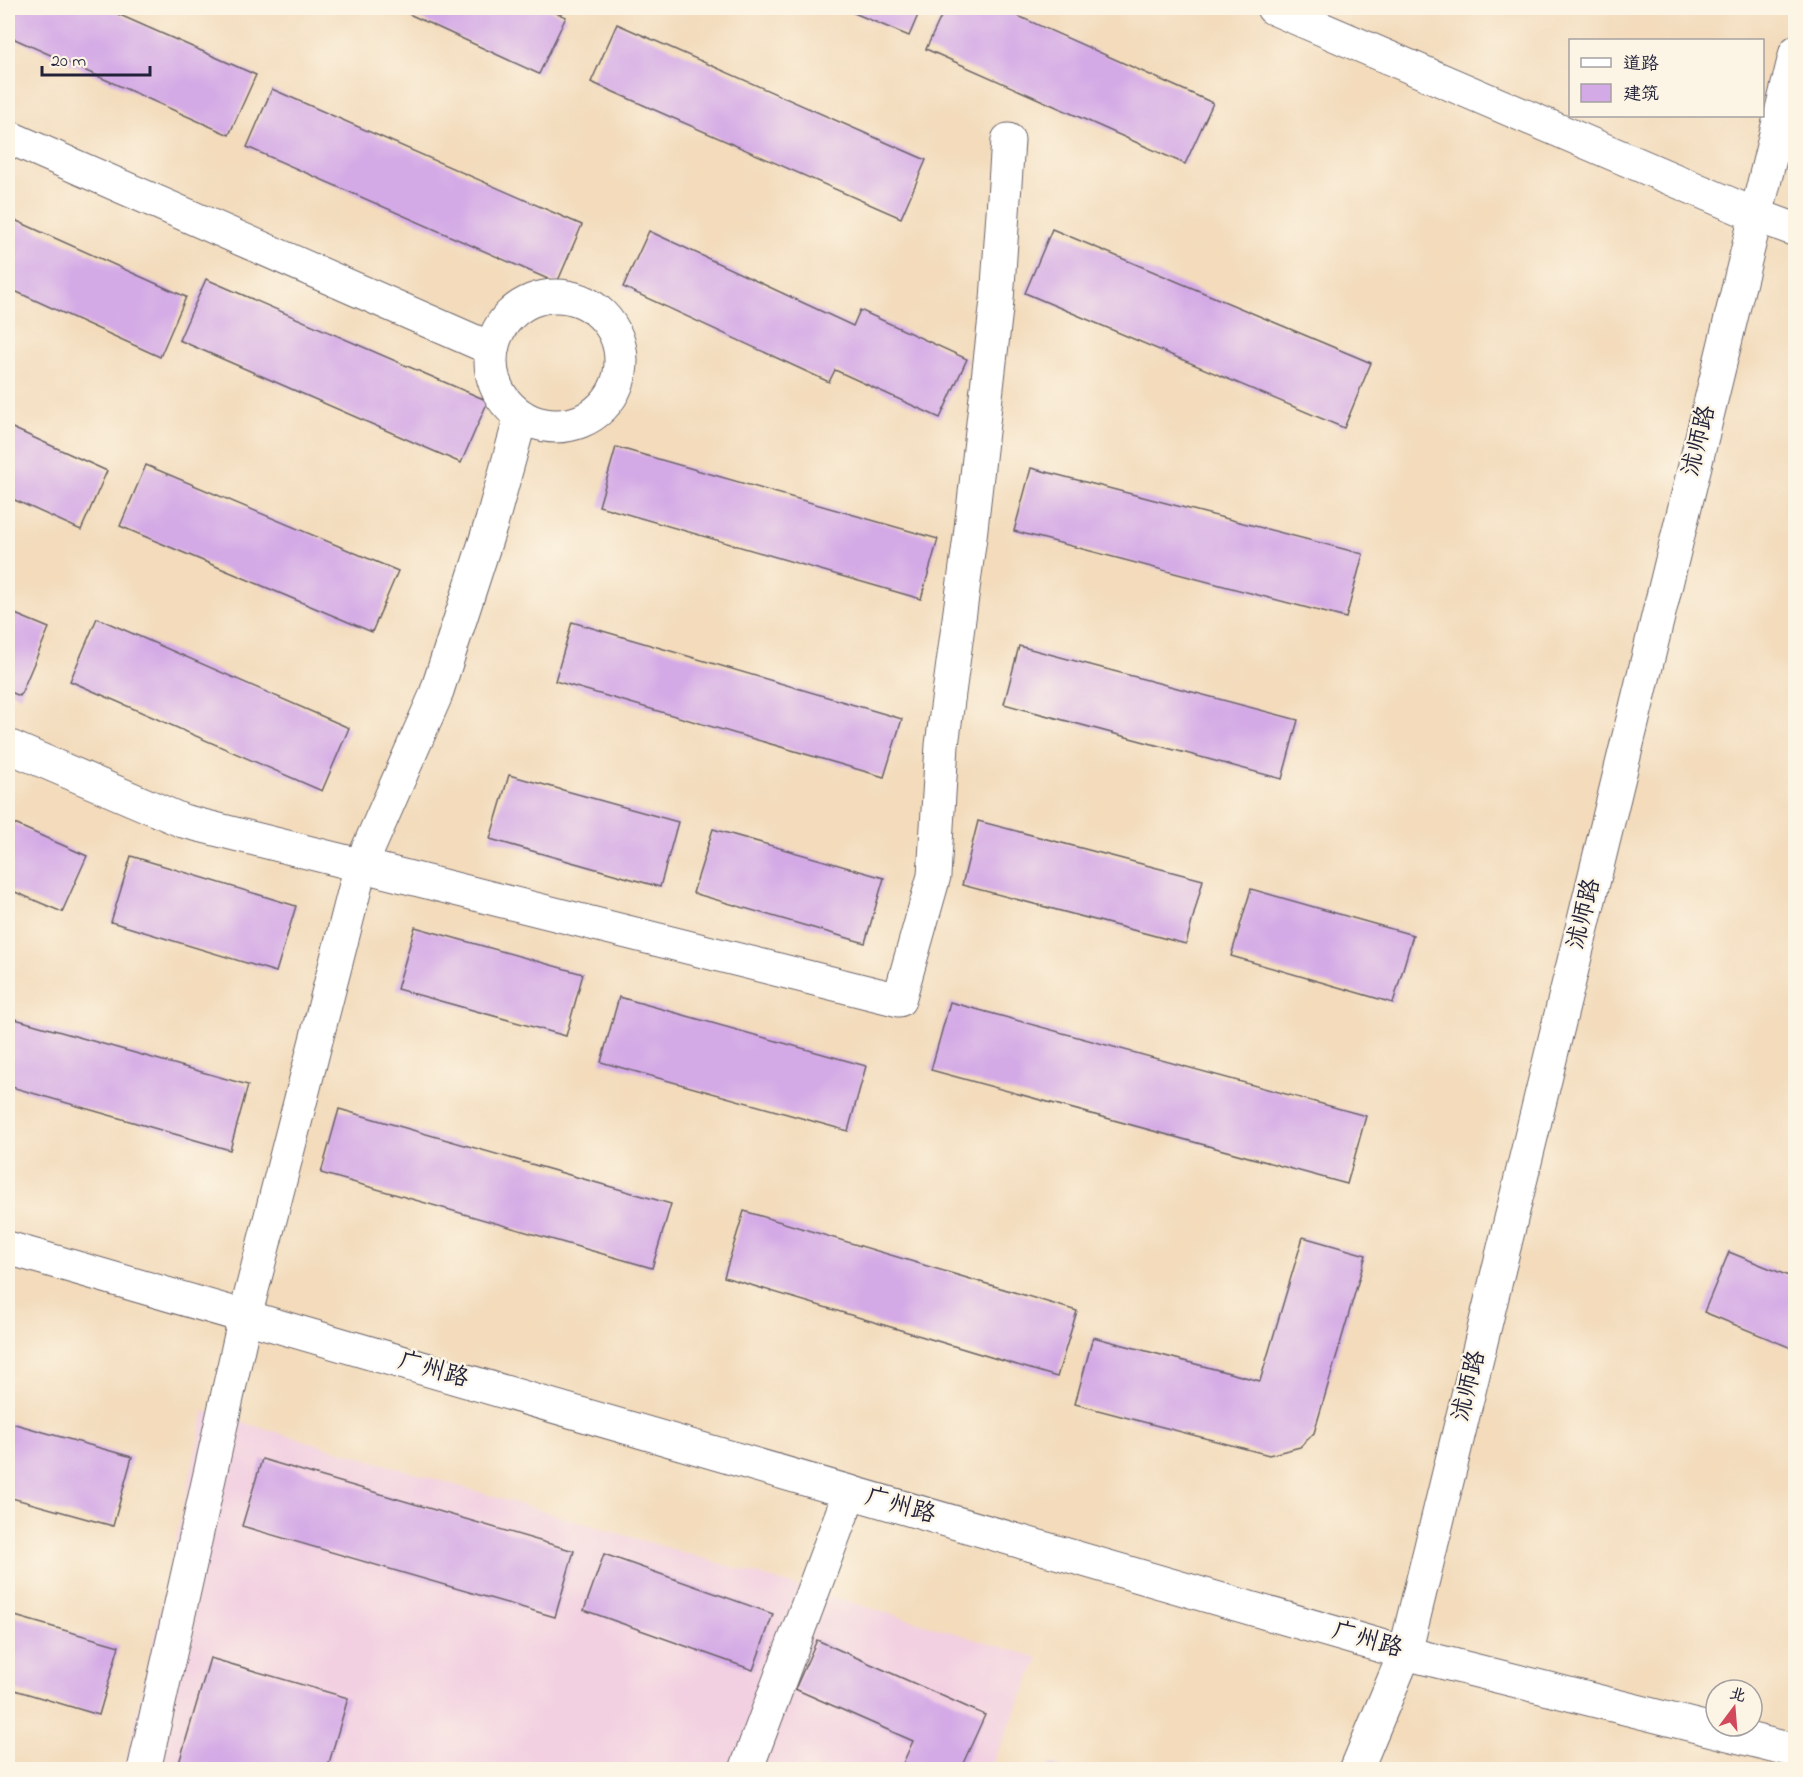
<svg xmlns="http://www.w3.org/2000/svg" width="1803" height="1777" viewBox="0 0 1803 1777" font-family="'Indie Flower','LXGW WenKai TC',sans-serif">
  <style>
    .built { fill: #f2cfe1 }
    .building { fill: #d4aae6 }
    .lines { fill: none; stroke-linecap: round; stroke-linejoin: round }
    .minor-casing { stroke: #6b6368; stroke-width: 35 }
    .minor { stroke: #fff; stroke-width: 33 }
    .labels { text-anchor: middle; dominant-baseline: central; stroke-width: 5; stroke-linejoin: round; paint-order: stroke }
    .street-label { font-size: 24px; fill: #22223b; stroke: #fcf5e5 }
  </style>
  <rect width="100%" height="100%" fill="#fcf5e5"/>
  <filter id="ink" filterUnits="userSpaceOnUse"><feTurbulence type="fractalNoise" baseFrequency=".0167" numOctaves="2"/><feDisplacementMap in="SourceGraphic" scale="12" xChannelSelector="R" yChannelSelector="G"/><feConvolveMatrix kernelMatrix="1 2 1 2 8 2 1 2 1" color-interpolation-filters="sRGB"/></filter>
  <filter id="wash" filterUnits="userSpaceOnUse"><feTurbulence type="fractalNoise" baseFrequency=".008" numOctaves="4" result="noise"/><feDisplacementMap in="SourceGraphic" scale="24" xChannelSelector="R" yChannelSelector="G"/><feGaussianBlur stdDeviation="1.35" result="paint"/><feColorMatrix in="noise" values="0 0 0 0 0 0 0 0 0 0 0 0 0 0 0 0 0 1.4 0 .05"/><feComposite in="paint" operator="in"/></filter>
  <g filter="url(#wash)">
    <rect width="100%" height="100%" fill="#f3dbbc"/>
    <!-- built -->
    <path class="built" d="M 205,1411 L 1039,1658 L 990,1769 L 124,1770 Z"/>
    <g id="blocks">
      <!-- building -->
      <g class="building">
        <path d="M 16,8 L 104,8 L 256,75 L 229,135 L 8,36 L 8,26 Z"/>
        <path d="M 396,8 L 544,8 L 566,17 L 539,74 Z"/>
        <path d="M 842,8 L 921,8 L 909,36 Z"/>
        <path d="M 945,8 L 1000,8 L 1213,103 L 1185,164 L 926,49 Z"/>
        <path d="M 617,24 L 926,160 L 901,218 L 591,82 Z"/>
        <path d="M 272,89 L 582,225 L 557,283 L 247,147 Z"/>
        <path d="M 8,217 L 186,297 L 160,357 L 8,288 Z"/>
        <path d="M 1052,229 L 1371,363 L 1344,428 L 1025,293 Z"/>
        <path d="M 649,231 L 853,326 L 860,310 L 967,359 L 940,418 L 835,370 L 829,382 L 623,287 Z"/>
        <path d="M 206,279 L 488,401 L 461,463 L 179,340 Z"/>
        <path d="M 8,426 L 107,471 L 81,530 L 8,497 Z"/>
        <path d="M 616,447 L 938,539 L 921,599 L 599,506 Z"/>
        <path d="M 146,465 L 398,571 L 372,632 L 120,526 Z"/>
        <path d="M 1031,468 L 1363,554 L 1346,618 L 1014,531 Z"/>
        <path d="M 8,611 L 49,628 L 20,696 L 8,691 Z"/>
        <path d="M 97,618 L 349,728 L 322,791 L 70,681 Z"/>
        <path d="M 572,622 L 902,719 L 884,777 L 555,681 Z"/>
        <path d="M 1019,646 L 1298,720 L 1282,779 L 1004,704 Z"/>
        <path d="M 509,775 L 678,822 L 660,887 L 490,839 Z"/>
        <path d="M 8,821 L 87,856 L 62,912 L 8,889 Z"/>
        <path d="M 978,821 L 1203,880 L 1186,944 L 962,885 Z"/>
        <path d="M 713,829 L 884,878 L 865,943 L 693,893 Z"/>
        <path d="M 131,856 L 296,906 L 276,972 L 111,922 Z"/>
        <path d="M 1251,889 L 1413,935 L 1393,1003 L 1231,956 Z"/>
        <path d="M 415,927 L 583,974 L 566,1036 L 397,989 Z"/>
        <path d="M 619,997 L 866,1066 L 848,1131 L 601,1062 Z"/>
        <path d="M 950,1002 L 1366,1116 L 1347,1184 L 931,1070 Z"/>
        <path d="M 8,1017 L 248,1085 L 230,1150 L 8,1086 Z"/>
        <path d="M 339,1109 L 671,1204 L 652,1268 L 321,1173 Z"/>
        <path d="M 744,1211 L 1077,1311 L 1057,1377 L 724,1277 Z"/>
        <path d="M 1303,1237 L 1366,1255 L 1314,1433 L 1300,1447 L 1269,1455 L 1075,1404 L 1093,1337 L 1260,1381 Z"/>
        <path d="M 1729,1252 L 1796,1279 L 1796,1350 L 1704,1312 Z"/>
        <path d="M 8,1422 L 132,1457 L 113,1526 L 8,1497 Z"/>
        <path d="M 262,1459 L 574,1551 L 555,1617 L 242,1526 Z"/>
        <path d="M 604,1554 L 773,1614 L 753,1670 L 584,1610 Z"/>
        <path d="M 8,1614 L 119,1646 L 99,1715 L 8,1688 Z"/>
        <path d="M 817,1640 L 985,1715 L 960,1770 L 900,1770 L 913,1741 L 795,1689 Z"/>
        <path d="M 210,1658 L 348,1698 L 327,1770 L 177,1770 Z"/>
        <path d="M 1050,1764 L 1063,1769 L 1063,1770 L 1048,1770 Z"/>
      </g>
    </g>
  </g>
  <g filter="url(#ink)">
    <use href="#blocks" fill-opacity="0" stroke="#6b6368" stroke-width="1.5"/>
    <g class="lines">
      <defs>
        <g id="minor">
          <path d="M 1273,8 L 1756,215 L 1796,230"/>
          <path d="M 8,138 L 13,139 L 492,349"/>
          <circle cx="556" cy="361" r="65"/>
          <path d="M 8,746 L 183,821 L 899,1000 L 934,876 L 942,745 L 970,537 L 997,300 L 1008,140"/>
          <path d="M 8,1248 L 1405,1653 L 1796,1751"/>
          <path d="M 144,1770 L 245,1317 L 361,865 L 435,697 L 492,521 L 521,416"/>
          <path d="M 746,1770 L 850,1492"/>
          <path d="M 1356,1770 L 1405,1653 L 1796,52"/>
        </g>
      </defs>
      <!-- minor casing -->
      <use href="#minor" class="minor-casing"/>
      <!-- minor -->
      <use href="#minor" class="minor"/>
    </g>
  </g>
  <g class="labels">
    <!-- street labels -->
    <g class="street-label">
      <text transform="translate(1700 441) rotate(-76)">沭师路</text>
      <text transform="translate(1585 914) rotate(-76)">沭师路</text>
      <text transform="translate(433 1371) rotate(16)">广州路</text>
      <text transform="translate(1470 1386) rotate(-76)">沭师路</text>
      <text transform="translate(900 1507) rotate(16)">广州路</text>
      <text transform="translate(1367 1641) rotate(16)">广州路</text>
    </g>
  </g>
  <!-- margin -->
  <rect width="1803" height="1777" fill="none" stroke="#fcf5e5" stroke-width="30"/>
  <!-- legend -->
  <rect x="1569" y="39" width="195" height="78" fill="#fcf5e5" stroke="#a5a1a1" stroke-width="1.5"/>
  <rect x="1581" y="58" width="30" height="9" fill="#ffffff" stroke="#a5a1a1" stroke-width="1.5"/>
  <text x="1623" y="69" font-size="18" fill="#22223b">道路</text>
  <rect x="1581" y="84" width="30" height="18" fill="#d4aae6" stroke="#a5a1a1" stroke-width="1.5"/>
  <text x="1623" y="99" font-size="18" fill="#22223b">建筑</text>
  <!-- north arrow -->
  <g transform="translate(1734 1708) rotate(16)"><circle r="28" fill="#fcf5e5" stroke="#a5a1a1" stroke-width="1.5"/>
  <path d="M0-4.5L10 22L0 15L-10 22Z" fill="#d1495b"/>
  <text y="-9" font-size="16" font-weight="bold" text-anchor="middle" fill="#22223b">北</text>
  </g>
  <!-- scale -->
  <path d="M42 66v9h108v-9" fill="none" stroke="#22223b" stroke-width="3"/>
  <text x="51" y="66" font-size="18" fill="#22223b" stroke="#fcf5e5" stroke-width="4.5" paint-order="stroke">20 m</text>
</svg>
